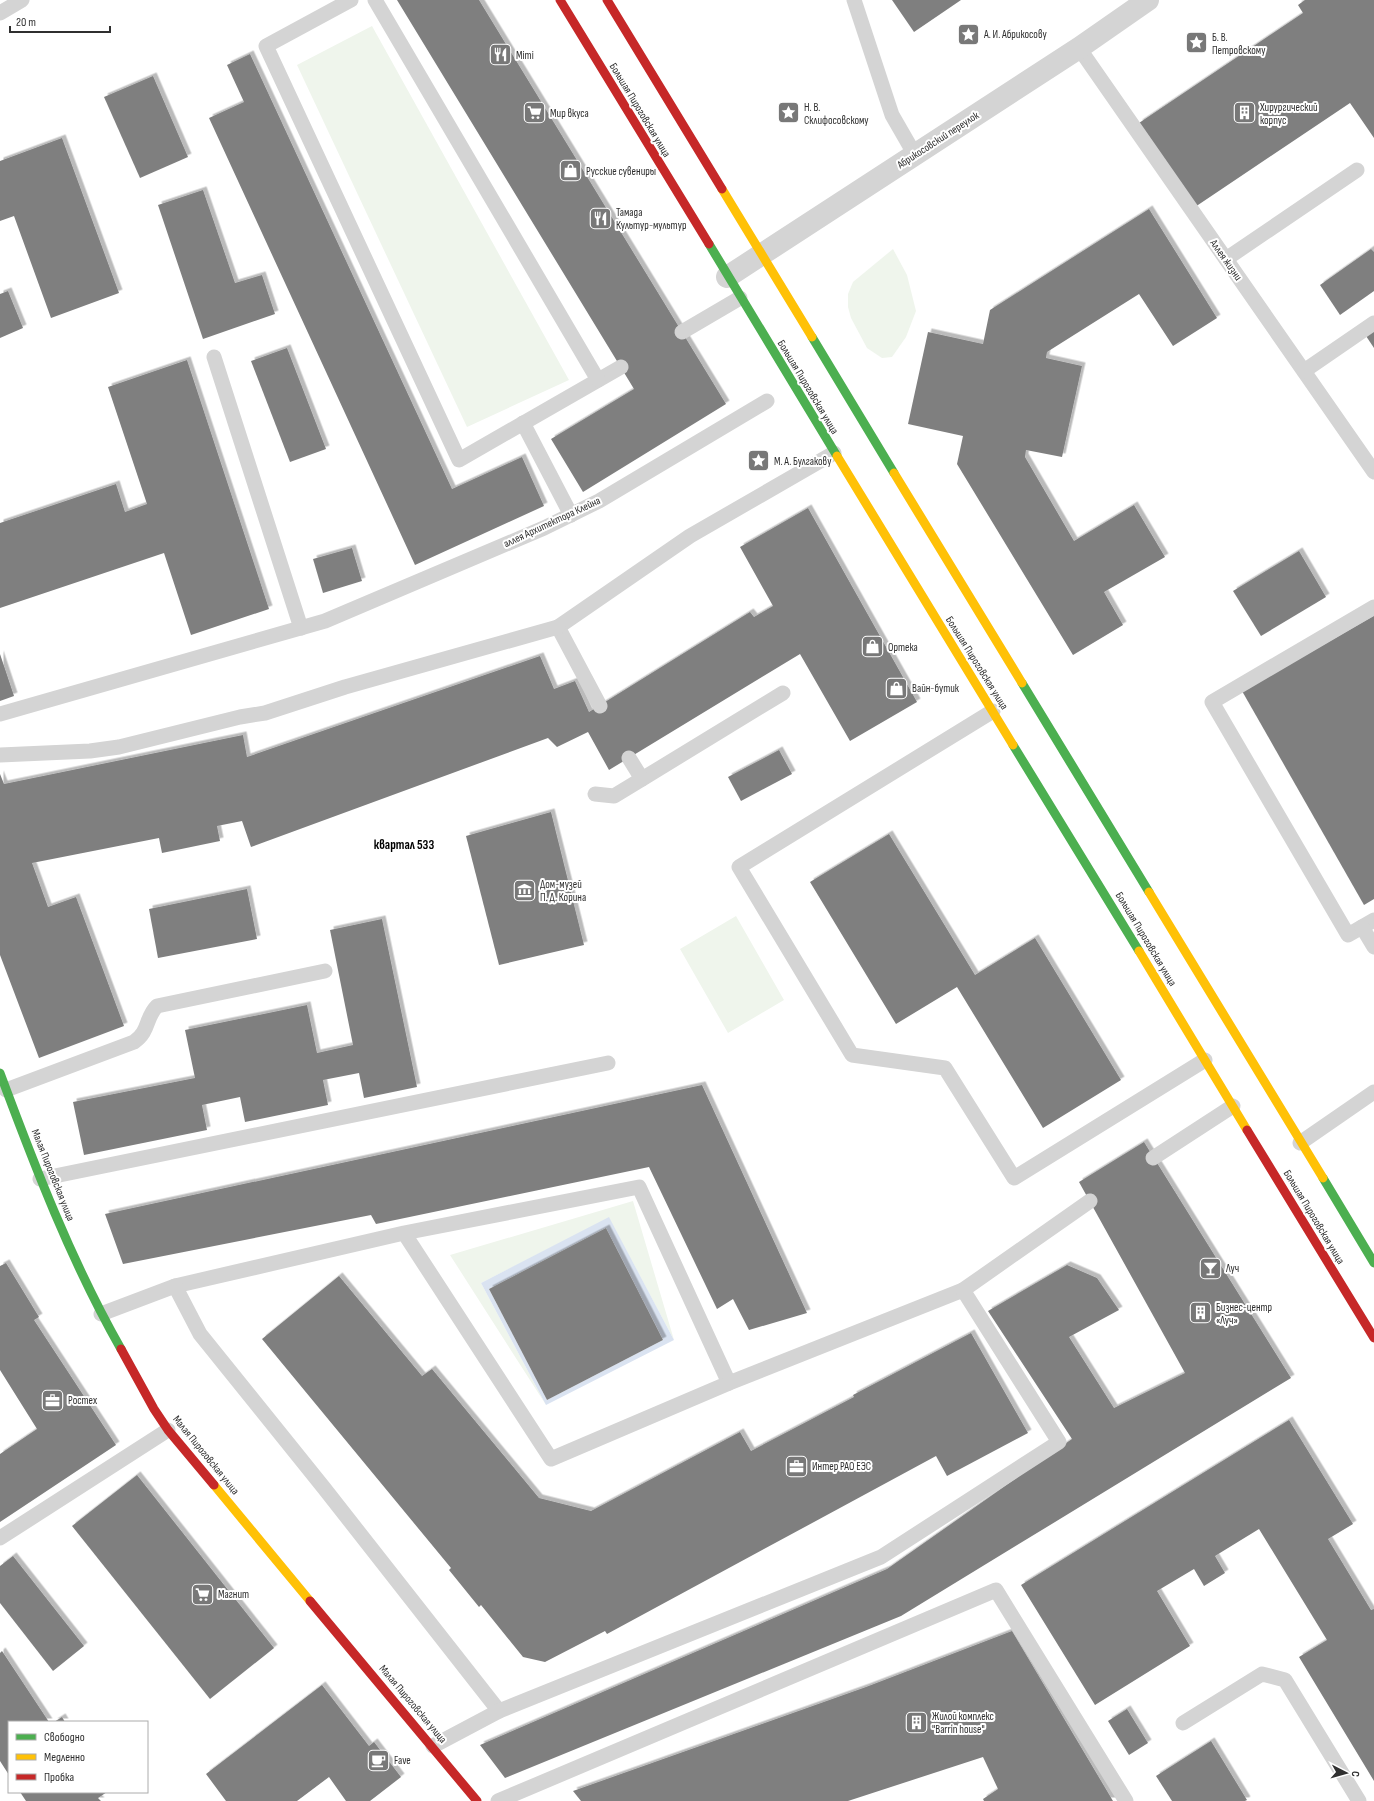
<svg xmlns="http://www.w3.org/2000/svg" width="1374" height="1801" viewBox="0 0 1374 1801" font-family="'Sofia Sans Condensed',sans-serif">
  <style>
    .green { fill: #eff5ec }
    .water { fill: #dae3f1; fill-rule: evenodd }
    .building { fill: #7f7f7f; filter: url(#shadow) }
    .lines { fill: none; stroke-linecap: round; stroke-linejoin: round }
    .lane { stroke: #d4d4d4; stroke-width: 15 }
    .street { stroke: #d4d4d4; stroke-width: 22 }
    .fast { stroke: #4caf50; stroke-width: 9 }
    .slow { stroke: #ffc107; stroke-width: 9 }
    .jam { stroke: #c62828; stroke-width: 9 }
    .labels { text-anchor: middle; dominant-baseline: central; stroke-width: 4; stroke-linejoin: round; paint-order: stroke }
    .poi-label { font-size: 11px; fill: #2f2f2f; stroke: #fff; text-anchor: start }
    .street-label { font-size: 11px; fill: #2f2f2f; stroke: #fff }
    .quarter-label { font-size: 13px; font-weight: bold; fill: #000; stroke: #fff }
  </style>
  <defs>
    <filter id="shadow"><feDropShadow dx="3.5" dy="-3.5" stdDeviation="0" flood-color="#0004"/></filter>
  </defs>
  <rect width="100%" height="100%" fill="#fff"/>
  <!-- green -->
  <g class="green">
    <path d="M 372,26 L 569,380 L 467,427 L 297,65 Z"/>
    <path d="M 893,249 L 907,275 L 916,311 L 906,337 L 892,357 L 882,358 L 867,348 L 851,318 L 848,307 L 848,294 L 853,282 Z"/>
    <path d="M 736,916 L 784,1000 L 728,1033 L 680,949 Z"/>
    <path d="M 633,1201 L 674,1340 L 609,1218 L 481,1283 L 546,1405 L 450,1255 Z"/>
  </g>
  <!-- water -->
  <path class="water" d="M 609,1217 L 674,1340 L 546,1405 L 481,1283 ZM 606,1228 L 663,1340 L 547,1400 L 489,1289 Z"/>
  <!-- building -->
  <g class="building">
    <path d="M 397,0 L 479,0 L 726,404 L 583,492 L 551,439 L 634,389 Z"/>
    <path d="M 892,0 L 961,0 L 914,32 Z"/>
    <path d="M 1305,0 L 1374,0 L 1374,138 L 1350,103 L 1195,207 L 1139,123 L 1303,13 L 1298,5 Z"/>
    <path d="M 250,54 L 452,489 L 522,457 L 544,506 L 415,565 L 209,118 L 244,102 L 227,65 Z"/>
    <path d="M 153,76 L 188,157 L 140,178 L 104,97 Z"/>
    <path d="M 62,138 L 119,293 L 51,318 L 14,216 L 0,221 L 0,161 Z"/>
    <path d="M 203,190 L 235,283 L 262,275 L 275,314 L 203,339 L 158,205 Z"/>
    <path d="M 1149,209 L 1217,318 L 1173,346 L 1139,294 L 1047,352 L 1046,358 L 1082,366 L 1062,457 L 1026,450 L 1025,457 L 1074,541 L 1134,505 L 1165,557 L 1104,592 L 1123,625 L 1073,655 L 957,464 L 963,436 L 908,424 L 928,332 L 983,344 L 990,310 Z"/>
    <path d="M 1371,249 L 1374,252 L 1374,291 L 1340,315 L 1320,285 Z"/>
    <path d="M 8,291 L 23,328 L 0,338 L 0,294 Z"/>
    <path d="M 1374,326 L 1374,348 L 1364,333 Z"/>
    <path d="M 287,348 L 326,449 L 290,462 L 251,361 Z"/>
    <path d="M 187,360 L 269,609 L 191,635 L 164,553 L 0,608 L 0,523 L 116,484 L 125,512 L 147,504 L 108,387 Z"/>
    <path d="M 808,508 L 917,702 L 850,741 L 800,654 L 609,770 L 588,732 L 557,747 L 548,738 L 251,847 L 242,821 L 217,826 L 220,841 L 162,853 L 159,838 L 32,863 L 48,907 L 76,897 L 124,1026 L 39,1058 L 0,955 L 0,774 L 4,784 L 243,735 L 247,757 L 540,656 L 554,689 L 575,681 L 589,712 L 750,612 L 754,617 L 773,606 L 740,547 Z"/>
    <path d="M 352,548 L 362,581 L 323,593 L 313,559 Z"/>
    <path d="M 1299,551 L 1326,597 L 1261,636 L 1233,591 Z"/>
    <path d="M 1374,616 L 1374,899 L 1364,905 L 1242,691 Z"/>
    <path d="M 0,654 L 14,696 L 0,701 Z"/>
    <path d="M 779,750 L 792,774 L 741,801 L 728,777 Z"/>
    <path d="M 551,812 L 584,945 L 499,965 L 466,836 Z"/>
    <path d="M 889,834 L 975,975 L 1035,938 L 1121,1080 L 1043,1128 L 957,987 L 896,1024 L 810,882 Z"/>
    <path d="M 247,889 L 257,939 L 158,958 L 149,909 Z"/>
    <path d="M 382,919 L 417,1087 L 364,1098 L 359,1073 L 323,1080 L 328,1105 L 245,1122 L 240,1097 L 202,1105 L 207,1130 L 84,1155 L 73,1102 L 195,1078 L 185,1030 L 307,1005 L 317,1053 L 353,1045 L 330,930 Z"/>
    <path d="M 702,1085 L 807,1313 L 749,1330 L 733,1299 L 717,1309 L 649,1167 L 376,1224 L 371,1215 L 123,1264 L 105,1214 Z"/>
    <path d="M 1144,1142 L 1291,1378 L 901,1616 L 505,1778 L 480,1745 L 887,1569 L 1072,1439 L 988,1311 L 1067,1265 L 1097,1278 L 1119,1310 L 1069,1337 L 1114,1408 L 1185,1373 L 1079,1182 Z"/>
    <path d="M 606,1228 L 663,1340 L 547,1400 L 489,1289 Z"/>
    <path d="M 6,1263 L 39,1317 L 34,1320 L 116,1445 L 0,1522 L 0,1454 L 37,1429 L 0,1370 L 0,1266 Z"/>
    <path d="M 339,1276 L 422,1376 L 432,1369 L 539,1498 L 591,1511 L 740,1432 L 751,1451 L 854,1397 L 853,1395 L 971,1333 L 1028,1433 L 947,1476 L 936,1456 L 607,1634 L 605,1631 L 545,1662 L 523,1657 L 481,1605 L 479,1607 L 449,1570 L 451,1568 L 262,1339 Z"/>
    <path d="M 1289,1420 L 1353,1524 L 1328,1539 L 1371,1610 L 1374,1609 L 1374,1781 L 1299,1657 L 1327,1640 L 1259,1529 L 1215,1556 L 1225,1573 L 1204,1586 L 1194,1569 L 1157,1591 L 1190,1646 L 1095,1705 L 1021,1585 Z"/>
    <path d="M 137,1475 L 274,1648 L 210,1699 L 72,1526 Z"/>
    <path d="M 13,1556 L 84,1646 L 53,1671 L 0,1603 L 0,1566 Z"/>
    <path d="M 1012,1631 L 1113,1801 L 984,1801 L 983,1799 L 998,1789 L 983,1757 L 848,1801 L 581,1801 L 573,1791 L 866,1687 Z"/>
    <path d="M 2,1651 L 49,1722 L 9,1722 L 9,1775 L 0,1761 L 0,1653 Z"/>
    <path d="M 322,1685 L 369,1746 L 374,1742 L 401,1777 L 370,1801 L 346,1801 L 329,1777 L 297,1801 L 226,1801 L 206,1774 Z"/>
    <path d="M 1127,1709 L 1148,1743 L 1129,1755 L 1108,1721 Z"/>
    <path d="M 62,1717 L 65,1722 L 54,1722 Z"/>
    <path d="M 1211,1741 L 1247,1800 L 1245,1801 L 1172,1801 L 1156,1776 Z"/>
    <path d="M 20,1792 L 107,1792 L 98,1798 L 101,1801 L 26,1801 Z"/>
  </g>
  <g class="lines">
    <!-- lane -->
    <g class="lane">
      <path d="M 351,0 L 266,46 L 459,460 L 621,367"/>
      <path d="M 375,0 L 598,380"/>
      <path d="M 854,0 L 892,115 L 915,155"/>
      <path d="M 0,13 L 22,0"/>
      <path d="M 1079,48 L 1374,472"/>
      <path d="M 1226,259 L 1357,170"/>
      <path d="M 682,332 L 740,298"/>
      <path d="M 214,357 L 301,628"/>
      <path d="M 1304,371 L 1374,323"/>
      <path d="M 523,423 L 571,515"/>
      <path d="M 1374,607 L 1212,702 L 1348,935 L 1374,920"/>
      <path d="M 600,706 L 558,627 L 690,536 L 834,453"/>
      <path d="M 993,711 L 739,867 L 852,1055 L 945,1068 L 1014,1178 L 1205,1060"/>
      <path d="M 0,714 L 325,621 L 544,528 L 599,501 L 767,401"/>
      <path d="M 0,755 L 90,751 L 119,747 L 240,717 L 265,713 L 345,687 L 558,627"/>
      <path d="M 642,779 L 783,693"/>
      <path d="M 595,794 L 614,796 L 642,779 L 629,758"/>
      <path d="M 1362,927 L 1374,947"/>
      <path d="M 6,1090 L 134,1042 C 150,1031 145,1018 157,1006 L 325,971"/>
      <path d="M 1300,1143 L 1374,1092"/>
      <path d="M 1153,1158 L 1233,1106"/>
      <path d="M 40,1179 L 608,1063"/>
      <path d="M 175,1286 L 404,1233 L 639,1187 L 729,1383 L 551,1459 L 404,1233"/>
      <path d="M 101,1314 L 175,1286 L 200,1334 L 324,1488 L 499,1711"/>
      <path d="M 729,1383 L 963,1290"/>
      <path d="M 0,1538 L 168,1430"/>
      <path d="M 1183,1723 L 1262,1674 L 1285,1680 L 1359,1801"/>
      <path d="M 433,1746 L 499,1711 L 881,1557 L 1059,1442 L 963,1290 L 1090,1201"/>
      <path d="M 498,1801 L 996,1590 L 1126,1801"/>
    </g>
    <!-- street -->
    <path class="street" d="M 727,277 L 1079,48 L 1148,0"/>
    <!-- fast -->
    <g class="fast">
      <path d="M 709,244 L 837,456"/>
      <path d="M 812,337 L 894,473"/>
      <path d="M 1022,683 L 1149,892"/>
      <path d="M 1013,745 L 1139,951"/>
      <path d="M 0,1073 C 35,1167 71,1261 121,1349"/>
      <path d="M 1323,1178 L 1374,1263"/>
    </g>
    <!-- slow -->
    <g class="slow">
      <path d="M 722,189 L 812,337"/>
      <path d="M 837,456 L 1013,745"/>
      <path d="M 894,473 L 1022,683"/>
      <path d="M 1149,892 L 1323,1178"/>
      <path d="M 1139,951 L 1247,1130"/>
      <path d="M 214,1485 L 310,1601"/>
    </g>
    <!-- jam -->
    <g class="jam">
      <path d="M 560,0 L 709,244"/>
      <path d="M 607,0 L 722,189"/>
      <path d="M 1247,1130 L 1374,1338"/>
      <path d="M 121,1349 L 154,1409 L 168,1430 L 214,1485"/>
      <path d="M 310,1601 L 477,1801"/>
    </g>
  </g>
  <!-- icons -->
  <defs>
    <symbol id="sight-square" viewBox="-11 -11 22 22"><rect x="-9" y="-9" width="18" height="18" rx="4" fill="#787878" stroke="#fff"/><path d="M0-6L1.8-2.2L6-1.7L2.9 1.2L3.7 5.4L0 3.3L-3.7 5.4L-2.9 1.2L-6-1.7L-1.8-2.2Z" fill="#fff"/></symbol>
    <symbol id="restaurant-square" viewBox="-11 -11 22 22"><rect x="-9" y="-9" width="18" height="18" rx="4" fill="#787878" stroke="#fff"/><path d="M-5-6h1v4h1v-4h1v4h1v-4h1v5L-1.5 .5V6h-2V.5L-5-1ZM5-6V6H3V1.5H1.5Q1.5-4 5-6Z" fill="#fff"/></symbol>
    <symbol id="supermarket-square" viewBox="-11 -11 22 22"><rect x="-9" y="-9" width="18" height="18" rx="4" fill="#787878" stroke="#fff"/><path d="M-6-5.5h2.5l.6 2H6L4.5 2H-2.5L-4.4-4H-6ZM-1.5 3.2a1.3 1.3 0 1 0 .1 0ZM3 3.2a1.3 1.3 0 1 0 .1 0Z" fill="#fff"/></symbol>
    <symbol id="building-square" viewBox="-11 -11 22 22"><rect x="-9" y="-9" width="18" height="18" rx="4" fill="#787878" stroke="#fff"/><path d="M-4-6H4V6H1V3H-1V6H-4ZM-2.5-4.3h1.7v1.8h-1.7ZM.8-4.3h1.7v1.8H.8ZM-2.5-1h1.7V.8h-1.7ZM.8-1h1.7V.8H.8Z" fill="#fff"/></symbol>
    <symbol id="shop-square" viewBox="-11 -11 22 22"><rect x="-9" y="-9" width="18" height="18" rx="4" fill="#787878" stroke="#fff"/><path d="M-5-2.5h2.3a2.7 3.5 0 0 1 5.4 0H5L5.5 6h-11ZM-1.5-2.5h3a1.5 2.3 0 0 0-3 0Z" fill="#fff"/></symbol>
    <symbol id="museum-square" viewBox="-11 -11 22 22"><rect x="-9" y="-9" width="18" height="18" rx="4" fill="#787878" stroke="#fff"/><path d="M0-6L6-3V-2H-6V-3ZM-5-1h2V3h-2ZM-1-1h2V3h-2ZM3-1h2V3H3ZM-6 4H6V6H-6Z" fill="#fff"/></symbol>
    <symbol id="bar-square" viewBox="-11 -11 22 22"><rect x="-9" y="-9" width="18" height="18" rx="4" fill="#787878" stroke="#fff"/><path d="M-6-5H6L.8 .8V4.5H3.5V6h-7V4.5H-.8V.8Z" fill="#fff"/></symbol>
    <symbol id="office-square" viewBox="-11 -11 22 22"><rect x="-9" y="-9" width="18" height="18" rx="4" fill="#787878" stroke="#fff"/><path d="M-6-3h4V-5.5h4V-3h4V5H-6ZM-1-4.5V-3h2v-1.5ZM-6 0V1H6V0Z" fill="#fff"/></symbol>
    <symbol id="cafe-square" viewBox="-11 -11 22 22"><rect x="-9" y="-9" width="18" height="18" rx="4" fill="#787878" stroke="#fff"/><path d="M-5.5-4.5H6V0H3Q3 3.5 0 3.5H-2.5Q-5.5 3.5-5.5 0ZM3-3.2v2h1.7v-2ZM-6 4.5H4V6H-6Z" fill="#fff"/></symbol>
  </defs>
  <g fill-rule="evenodd">
    <use href="#sight-square" x="956" y="22" width="25" height="25"/>
    <use href="#sight-square" x="1184" y="30" width="25" height="25"/>
    <use href="#restaurant-square" x="488" y="42" width="25" height="25"/>
    <use href="#supermarket-square" x="522" y="100" width="25" height="25"/>
    <use href="#sight-square" x="776" y="100" width="25" height="25"/>
    <use href="#building-square" x="1232" y="100" width="25" height="25"/>
    <use href="#shop-square" x="558" y="158" width="25" height="25"/>
    <use href="#restaurant-square" x="588" y="206" width="25" height="25"/>
    <use href="#sight-square" x="746" y="448" width="25" height="25"/>
    <use href="#shop-square" x="860" y="634" width="25" height="25"/>
    <use href="#shop-square" x="884" y="676" width="25" height="25"/>
    <use href="#museum-square" x="512" y="878" width="25" height="25"/>
    <use href="#bar-square" x="1198" y="1256" width="25" height="25"/>
    <use href="#building-square" x="1188" y="1300" width="25" height="25"/>
    <use href="#office-square" x="40" y="1388" width="25" height="25"/>
    <use href="#office-square" x="784" y="1454" width="25" height="25"/>
    <use href="#supermarket-square" x="190" y="1582" width="25" height="25"/>
    <use href="#building-square" x="904" y="1710" width="25" height="25"/>
    <use href="#cafe-square" x="366" y="1748" width="25" height="25"/>
  </g>
  <g class="labels">
    <!-- poi labels -->
    <g class="poi-label">
      <text x="984" y="34">А. И. Абрикосову</text>
      <text x="1212" y="37">Б. В.<tspan x="1212" dy="13">Петровскому</tspan></text>
      <text x="516" y="55">Mimi</text>
      <text x="804" y="107">Н. В.<tspan x="804" dy="13">Склифосовскому</tspan></text>
      <text x="1260" y="107">Хирургический<tspan x="1260" dy="13">корпус</tspan></text>
      <text x="550" y="113">Мир вкуса</text>
      <text x="586" y="171">Русские сувениры</text>
      <text x="616" y="212">Тамада<tspan x="616" dy="13">Культур-мультур</tspan></text>
      <text x="774" y="461">М. А. Булгакову</text>
      <text x="888" y="647">Ортека</text>
      <text x="912" y="688">Вайн-бутик</text>
      <text x="540" y="884">Дом-музей<tspan x="540" dy="13">П. Д. Корина</tspan></text>
      <text x="1226" y="1268">Луч</text>
      <text x="1216" y="1307">Бизнес-центр<tspan x="1216" dy="13">«Луч»</tspan></text>
      <text x="68" y="1400">Ростех</text>
      <text x="812" y="1466">Интер РАО ЕЭС</text>
      <text x="218" y="1594">Магнит</text>
      <text x="932" y="1716">Жилой комплекс<tspan x="932" dy="13">"Barrin house"</tspan></text>
      <text x="394" y="1760">Fave</text>
    </g>
    <!-- street labels -->
    <g class="street-label">
      <text transform="translate(640 110) rotate(59)">Большая Пироговская улица</text>
      <text transform="translate(938 140) rotate(-33)">Абрикосовский переулок</text>
      <text transform="translate(1226 260) rotate(55)">Аллея жизни</text>
      <text transform="translate(808 387) rotate(59)">Большая Пироговская улица</text>
      <text transform="translate(552 522) rotate(-25)">аллея Архитектора Клейна</text>
      <text transform="translate(977 663) rotate(58)">Большая Пироговская улица</text>
      <text transform="translate(1146 939) rotate(59)">Большая Пироговская улица</text>
      <text transform="translate(53 1175) rotate(68)">Малая Пироговская улица</text>
      <text transform="translate(1314 1217) rotate(59)">Большая Пироговская улица</text>
      <text transform="translate(206 1455) rotate(51)">Малая Пироговская улица</text>
      <text transform="translate(413 1704) rotate(50)">Малая Пироговская улица</text>
    </g>
    <!-- quarter labels -->
    <g class="quarter-label">
      <text x="404" y="845">квартал 533</text>
    </g>
  </g>
  <!-- legend -->
  <rect x="8" y="1721" width="140" height="72" fill="#ffffff" stroke="#acacac"/>
  <rect x="16" y="1734" width="20" height="6" fill="#4caf50" stroke="#acacac"/>
  <text x="44" y="1741" font-size="12" fill="#2f2f2f">Свободно</text>
  <rect x="16" y="1754" width="20" height="6" fill="#ffc107" stroke="#acacac"/>
  <text x="44" y="1761" font-size="12" fill="#2f2f2f">Медленно</text>
  <rect x="16" y="1774" width="20" height="6" fill="#c62828" stroke="#acacac"/>
  <text x="44" y="1781" font-size="12" fill="#2f2f2f">Пробка</text>
  <!-- north arrow -->
  <g transform="translate(1346 1773) rotate(96)" stroke="#ffffff" stroke-width="3" paint-order="stroke">
  <path d="M0-3L7 15L0 10L-7 15Z" fill="#2f2f2f"/>
  <text y="-6" font-size="11" font-weight="bold" text-anchor="middle" fill="#2f2f2f">С</text>
  </g>
  <!-- scale -->
  <path d="M10 26v6h100v-6" fill="none" stroke="#2f2f2f" stroke-width="2"/>
  <text x="16" y="26" font-size="12" fill="#2f2f2f" stroke="#ffffff" stroke-width="3" paint-order="stroke">20 m</text>
</svg>
